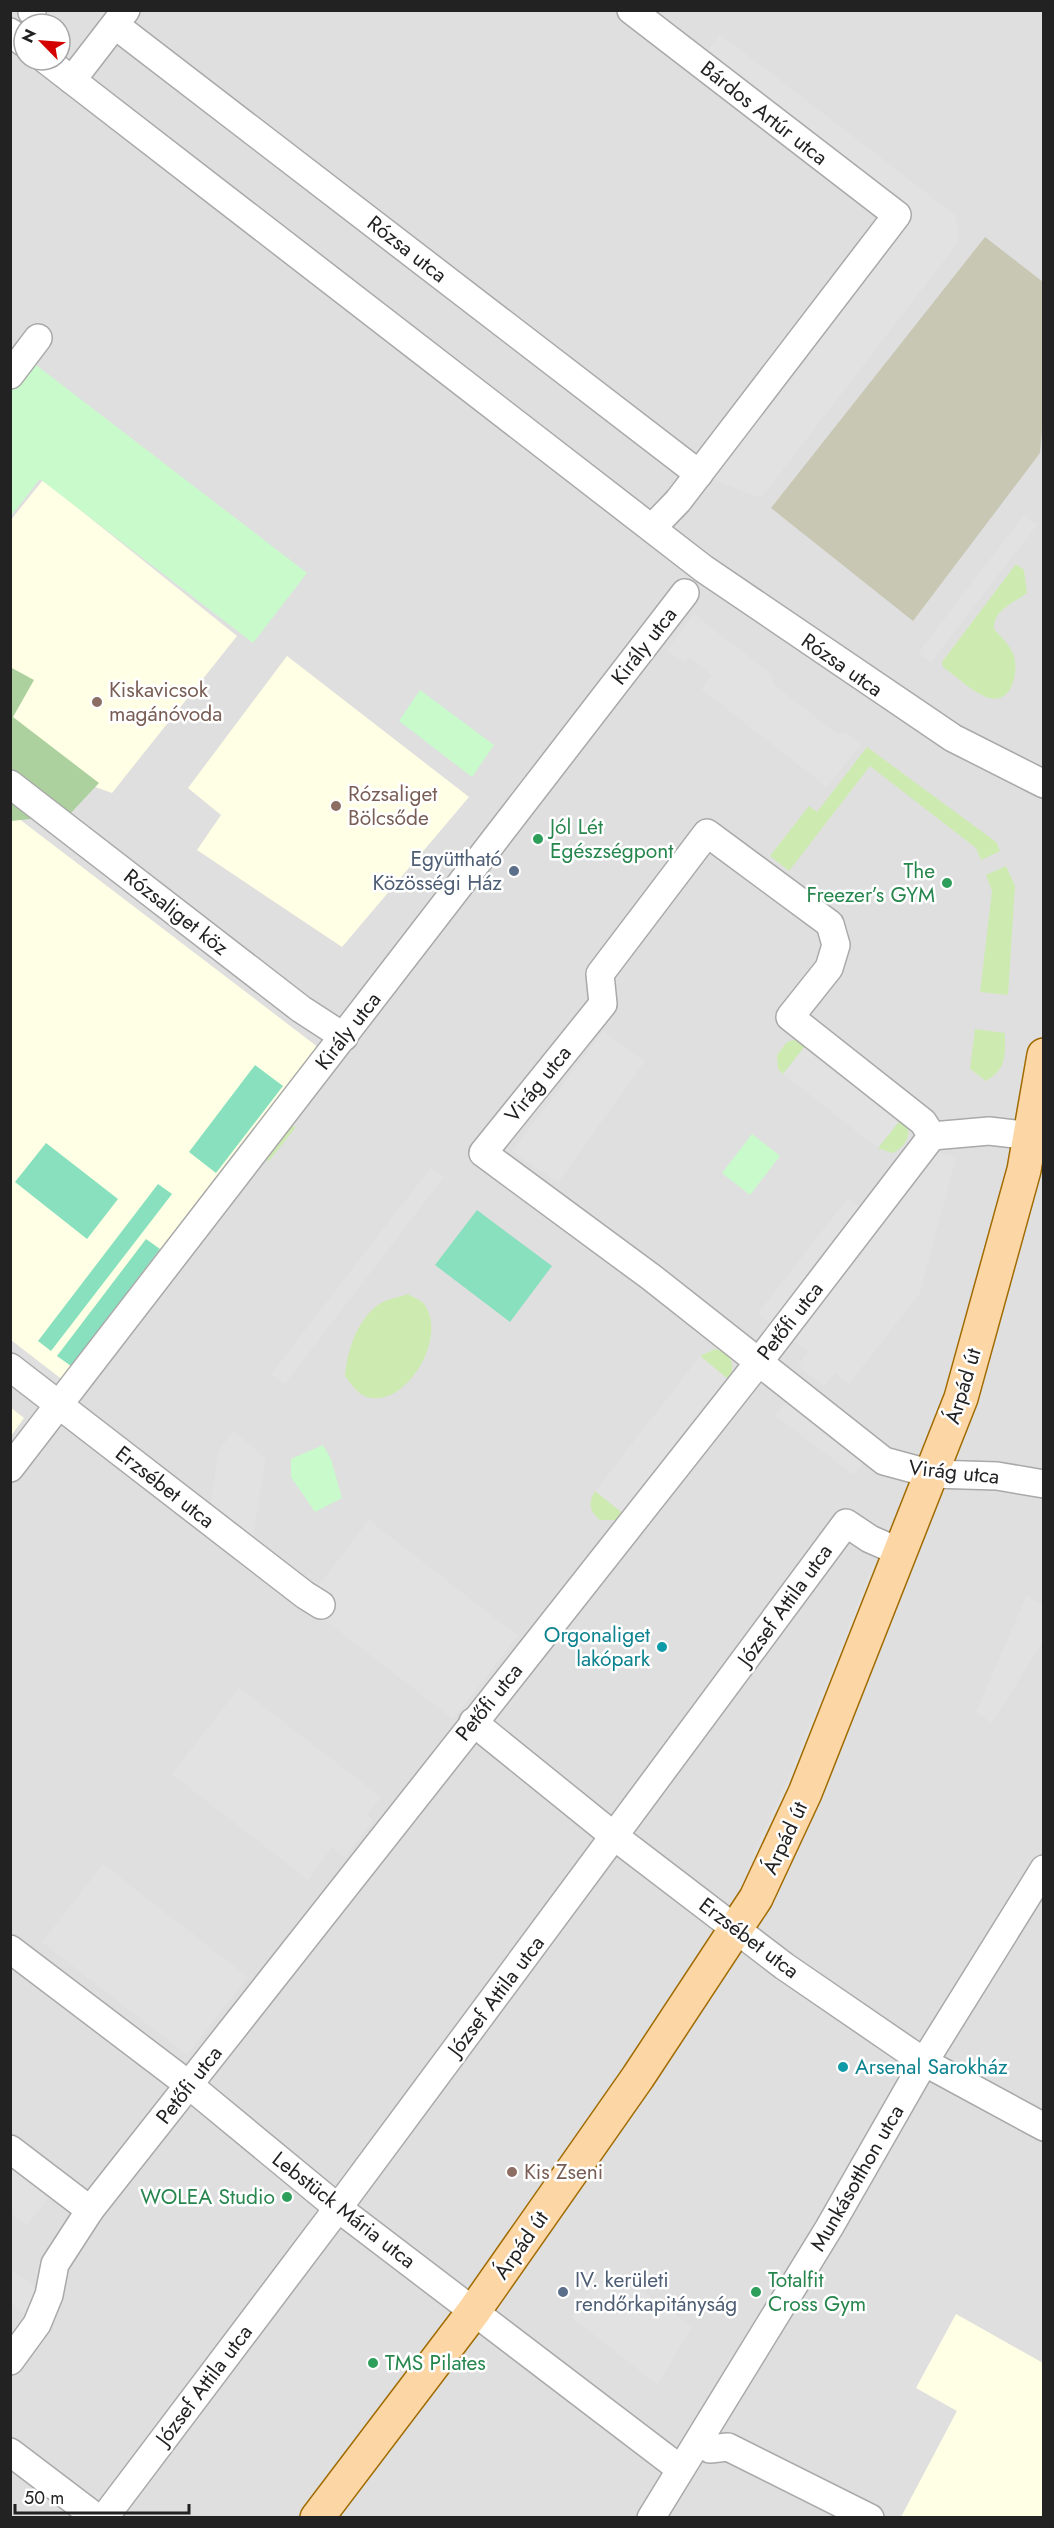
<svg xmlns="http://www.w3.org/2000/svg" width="1054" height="2528" viewBox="0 0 1054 2528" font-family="Jost,sans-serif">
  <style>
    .residential { fill: #e0dfdf; fill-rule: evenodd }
    .education { fill: #ffffe5 }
    .construction { fill: #c7c7b4 }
    .grass { fill: #cdebb0 }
    .forest { fill: #add19e }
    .park { fill: #c8facc }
    .pitch { fill: #88e0be }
    .parking { fill: #e2e2e2 }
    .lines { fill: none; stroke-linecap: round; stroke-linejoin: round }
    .minor-casing { stroke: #a9a9a9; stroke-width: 30 }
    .major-casing { stroke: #a06b00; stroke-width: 36 }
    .minor { stroke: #fff; stroke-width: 27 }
    .major { stroke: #fcd6a4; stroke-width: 33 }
    .education-dot { fill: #8d6e63; stroke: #fff; stroke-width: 2 }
    .leisure-dot { fill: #2e9e5b; stroke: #fff; stroke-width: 2 }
    .service-dot { fill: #5c6f8a; stroke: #fff; stroke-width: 2 }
    .culture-dot { fill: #0f9aa8; stroke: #fff; stroke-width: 2 }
    .labels { text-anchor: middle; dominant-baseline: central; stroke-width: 5; stroke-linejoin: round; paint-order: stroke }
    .street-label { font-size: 21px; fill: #222; stroke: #fff }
    .education-label { font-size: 21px; fill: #785e54; stroke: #fff; text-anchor: start }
    .leisure-label { font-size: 21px; fill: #27864d; stroke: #fff; text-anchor: start }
    .service-label { font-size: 21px; fill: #4e5e75; stroke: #fff; text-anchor: end }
    .culture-label { font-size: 21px; fill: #0d838f; stroke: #fff; text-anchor: end }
  </style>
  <rect width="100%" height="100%" fill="#f2efe9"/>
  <!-- residential -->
  <path class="residential" d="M 11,11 L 1043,11 L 1043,2517 L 11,2517 ZM 24,24 L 60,24 L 60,60 L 24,60 Z"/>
  <!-- education -->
  <g class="education">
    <path d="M 43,480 L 237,636 L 112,793 L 79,781 L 11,768 L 10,521 Z"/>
    <path d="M 287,656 L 469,797 L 342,947 L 197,850 L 221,815 L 188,788 Z"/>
    <path d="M 10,812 L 323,1051 L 68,1384 L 11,1340 Z"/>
    <path d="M 10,1407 L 24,1418 L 11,1436 L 10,1436 Z"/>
    <path d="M 956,2314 L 1043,2363 L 1043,2517 L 901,2517 L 957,2411 L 916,2388 Z"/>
  </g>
  <!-- construction -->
  <path class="construction" d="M 985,237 L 1043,282 L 1044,408 L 1040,453 L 913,621 L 771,508 Z"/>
  <!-- grass -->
  <g class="grass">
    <path d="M 1016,564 L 1024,570 L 1027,593 C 1014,603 993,610 994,629 C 1002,638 1010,645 1014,656 C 1019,673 1011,707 986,697 C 971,691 956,676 943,667 L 942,662 Z"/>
    <path d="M 867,747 L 996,842 L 1000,851 L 981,860 L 976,848 L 870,766 L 789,871 L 770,856 L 809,806 L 817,812 Z"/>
    <path d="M 1006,866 L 1015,886 L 1008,995 L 980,992 L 992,891 L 986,875 Z"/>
    <path d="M 975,1029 L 1005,1033 C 1005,1057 1007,1068 986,1081 L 970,1069 Z"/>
    <path d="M 794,1040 L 806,1045 L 783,1074 L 778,1069 L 777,1055 L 787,1042 Z"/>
    <path d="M 901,1119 C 915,1130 907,1147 892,1153 L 878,1148 Z"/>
    <path d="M 290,1126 L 296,1127 L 269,1161 L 264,1160 Z"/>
    <path d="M 408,1294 C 413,1297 421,1300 424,1304 C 448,1336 409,1402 373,1398 C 359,1397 353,1386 345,1376 C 347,1350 359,1313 385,1301 C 392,1298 401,1297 408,1294 Z"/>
    <path d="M 715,1349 C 731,1353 736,1364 729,1380 L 700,1356 Z"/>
    <path d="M 595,1491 L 624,1514 L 616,1520 L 600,1520 C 589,1511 588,1503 595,1491 Z"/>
  </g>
  <!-- forest -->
  <path class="forest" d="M 10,667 L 34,680 L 13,717 L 99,783 L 69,815 L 11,821 Z"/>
  <!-- park -->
  <g class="park">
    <path d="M 10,345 L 307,573 L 253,643 L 40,479 L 11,516 Z"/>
    <path d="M 420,690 L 494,745 L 472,777 L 399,721 Z"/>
    <path d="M 752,1134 L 780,1156 L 750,1195 L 722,1173 Z"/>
    <path d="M 323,1445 L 331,1459 L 342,1498 L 315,1512 L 291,1477 L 291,1459 Z"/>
  </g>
  <!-- pitch -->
  <g class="pitch">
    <path d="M 255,1065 L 283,1086 L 216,1173 L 189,1152 Z"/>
    <path d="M 46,1143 L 118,1199 L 87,1239 L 15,1182 Z"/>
    <path d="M 158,1184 L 172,1194 L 51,1351 L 38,1341 Z"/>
    <path d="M 477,1210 L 552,1266 L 510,1322 L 435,1265 Z"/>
    <path d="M 146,1239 L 160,1249 L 71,1366 L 57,1356 Z"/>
  </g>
  <!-- parking -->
  <g class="parking">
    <path d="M 720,34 L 955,215 L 959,229 L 956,245 L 761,498 L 699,474 L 897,215 L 698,62 Z"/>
    <path d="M 1024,515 L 1037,525 L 931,662 L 918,653 Z"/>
    <path d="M 694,614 L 772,675 L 773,684 L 837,734 L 846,733 L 861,744 L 827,787 L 701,689 L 712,675 L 689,657 L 684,663 L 667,650 Z"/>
    <path d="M 603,1031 L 645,1061 L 558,1183 L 512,1151 Z"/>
    <path d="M 806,1045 L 901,1119 L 878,1148 L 783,1074 Z"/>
    <path d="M 934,1151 L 956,1157 L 920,1293 L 849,1384 L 835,1373 L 824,1386 L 798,1366 L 808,1352 L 758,1313 L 848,1198 L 880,1222 Z"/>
    <path d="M 431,1167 L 444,1177 L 285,1384 L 271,1374 Z"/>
    <path d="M 700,1356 L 729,1380 L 624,1514 L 595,1491 Z"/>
    <path d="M 786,1402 L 865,1461 L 854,1475 L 775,1416 Z"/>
    <path d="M 233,1431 L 266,1458 L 252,1542 L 210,1508 L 218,1452 Z"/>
    <path d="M 369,1520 L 518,1636 L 453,1719 L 304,1604 Z"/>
    <path d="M 875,1560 L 881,1562 L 784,1804 L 757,1861 L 751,1858 L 786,1783 Z"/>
    <path d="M 1027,1595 L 1043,1606 L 1043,1641 L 992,1723 L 976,1712 Z"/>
    <path d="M 239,1688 L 381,1797 L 367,1815 L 373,1820 L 345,1857 L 332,1847 L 308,1880 L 172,1774 Z"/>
    <path d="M 103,1864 L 248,1977 L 187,2055 L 42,1942 Z"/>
    <path d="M 10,2162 L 52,2193 L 27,2226 L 11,2213 Z"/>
    <path d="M 608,2266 L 692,2327 L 658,2385 L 571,2317 Z"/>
    <path d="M 10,2270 L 37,2288 L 28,2316 L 11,2303 Z"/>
  </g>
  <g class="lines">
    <defs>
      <g id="minor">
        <path d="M 631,10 L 897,215 L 678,501 L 652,528"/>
        <path d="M 32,12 L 32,10"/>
        <path d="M 115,25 L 699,474"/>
        <path d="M 10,32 L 24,43"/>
        <path d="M 46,60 L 704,569 L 953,738 L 1044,784"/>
        <path d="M 72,80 L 126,10"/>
        <path d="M 10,375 L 38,338"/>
        <path d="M 10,784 L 301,1009 L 344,1037"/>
        <path d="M 932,1136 L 923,1122 L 790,1017 L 829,968 L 836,945 L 830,924 L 707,833 L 600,974 L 603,1004 L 483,1153 L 651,1277 L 884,1461 L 932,1474 L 997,1476 L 1044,1484"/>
        <path d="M 10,1367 L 305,1595 L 321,1605"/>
        <path d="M 10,1468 L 685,593"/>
        <path d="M 473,1722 L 614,1836 L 784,1966 L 924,2062 L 1044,2127"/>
        <path d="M 10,1949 L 189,2085 L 338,2208 L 679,2468"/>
        <path d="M 10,2149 L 90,2210"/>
        <path d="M 10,2361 L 37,2324 L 49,2295 L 55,2264 L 90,2210 L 758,1363 L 932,1136 L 989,1131 L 1032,1136"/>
        <path d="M 710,2449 L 728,2447 L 870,2518"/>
        <path d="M 10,2452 L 97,2518"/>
        <path d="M 104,2518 L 338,2208 L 846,1523 L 870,1539 L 902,1553"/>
        <path d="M 651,2518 L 829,2228 L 924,2062 L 1044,1869"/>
      </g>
      <path id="major" d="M 317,2518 L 474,2311 L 638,2077 L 756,1898 L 805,1793 L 961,1398 L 1024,1170 L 1044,1055"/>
    </defs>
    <!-- minor casing -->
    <use href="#minor" class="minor-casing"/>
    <!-- major casing -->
    <use href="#major" class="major-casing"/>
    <!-- minor -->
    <use href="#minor" class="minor"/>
    <!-- major -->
    <use href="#major" class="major"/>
  </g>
  <!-- markers -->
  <g class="education-dot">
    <circle cx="97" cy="702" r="6"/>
    <circle cx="336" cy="806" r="6"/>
    <circle cx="512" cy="2172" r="6"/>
  </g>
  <g class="leisure-dot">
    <circle cx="538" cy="839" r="6"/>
    <circle cx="947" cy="883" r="6"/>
    <circle cx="287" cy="2197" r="6"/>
    <circle cx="756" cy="2292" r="6"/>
    <circle cx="373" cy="2363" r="6"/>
  </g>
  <g class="service-dot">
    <circle cx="514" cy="871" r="6"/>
    <circle cx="563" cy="2292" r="6"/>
  </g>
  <g class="culture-dot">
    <circle cx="662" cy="1647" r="6"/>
    <circle cx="843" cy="2067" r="6"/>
  </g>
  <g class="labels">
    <!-- street labels -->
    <g class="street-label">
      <text transform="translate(764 113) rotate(38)">Bárdos Artúr utca</text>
      <text transform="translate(407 249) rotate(38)">Rózsa utca</text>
      <text transform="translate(644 646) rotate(-52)">Király utca</text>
      <text transform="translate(842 665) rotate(35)">Rózsa utca</text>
      <text transform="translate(176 912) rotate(38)">Rózsaliget köz</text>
      <text transform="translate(348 1031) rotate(-52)">Király utca</text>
      <text transform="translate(538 1084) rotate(-51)">Virág utca</text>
      <text transform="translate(790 1321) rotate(-52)">Petőfi utca</text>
      <text transform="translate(963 1386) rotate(-73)">Árpád út</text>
      <text transform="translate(954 1472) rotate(6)">Virág utca</text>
      <text transform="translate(165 1487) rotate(38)">Erzsébet utca</text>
      <text transform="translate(785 1605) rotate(-54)">József Attila utca</text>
      <text transform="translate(489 1702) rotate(-51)">Petőfi utca</text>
      <text transform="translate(785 1838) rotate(-65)">Árpád út</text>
      <text transform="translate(749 1938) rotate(37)">Erzsébet utca</text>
      <text transform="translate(496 1996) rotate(-53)">József Attila utca</text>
      <text transform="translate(189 2085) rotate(-52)">Petőfi utca</text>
      <text transform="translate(857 2178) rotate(-60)">Munkásotthon utca</text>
      <text transform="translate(344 2210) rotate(38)">Lebstück Mária utca</text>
      <text transform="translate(521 2245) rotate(-55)">Árpád út</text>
      <text transform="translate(204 2385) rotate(-53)">József Attila utca</text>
    </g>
    <!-- education labels -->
    <g class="education-label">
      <text x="109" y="690">Kiskavicsok<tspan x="109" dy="24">magánóvoda</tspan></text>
      <text x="348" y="794">Rózsaliget<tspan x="348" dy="24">Bölcsőde</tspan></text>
      <text x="524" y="2172">Kis Zseni</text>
    </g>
    <!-- leisure labels -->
    <g class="leisure-label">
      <text x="550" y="827">Jól Lét<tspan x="550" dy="24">Egészségpont</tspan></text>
      <text x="935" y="871" text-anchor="end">The<tspan x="935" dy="24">Freezer’s GYM</tspan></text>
      <text x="275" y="2197" text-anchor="end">WOLEA Studio</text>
      <text x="768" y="2280">Totalfit<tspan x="768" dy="24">Cross Gym</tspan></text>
      <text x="385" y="2363">TMS Pilates</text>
    </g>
    <!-- service labels -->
    <g class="service-label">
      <text x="502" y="859">Együttható<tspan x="502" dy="24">Közösségi Ház</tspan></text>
      <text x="575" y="2280" text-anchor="start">IV. kerületi<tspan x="575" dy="24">rendőrkapitányság</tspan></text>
    </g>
    <!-- culture labels -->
    <g class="culture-label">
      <text x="650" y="1635">Orgonaliget<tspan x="650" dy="24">lakópark</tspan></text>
      <text x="855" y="2067" text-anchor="start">Arsenal Sarokház</text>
    </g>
  </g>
  <!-- border -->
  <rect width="1054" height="2528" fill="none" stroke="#222222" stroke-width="24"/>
  <!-- north arrow -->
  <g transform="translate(42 42) rotate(295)"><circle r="28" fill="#ffffff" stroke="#a7a7a7" stroke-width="1.5"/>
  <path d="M0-4.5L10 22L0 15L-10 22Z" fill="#d40000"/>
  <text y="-9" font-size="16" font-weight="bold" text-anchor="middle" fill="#222222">N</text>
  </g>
  <!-- scale -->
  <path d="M15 2504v9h174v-9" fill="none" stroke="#222222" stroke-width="3"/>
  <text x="24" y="2504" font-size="18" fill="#222222" stroke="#ffffff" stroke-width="4.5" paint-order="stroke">50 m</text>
</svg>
